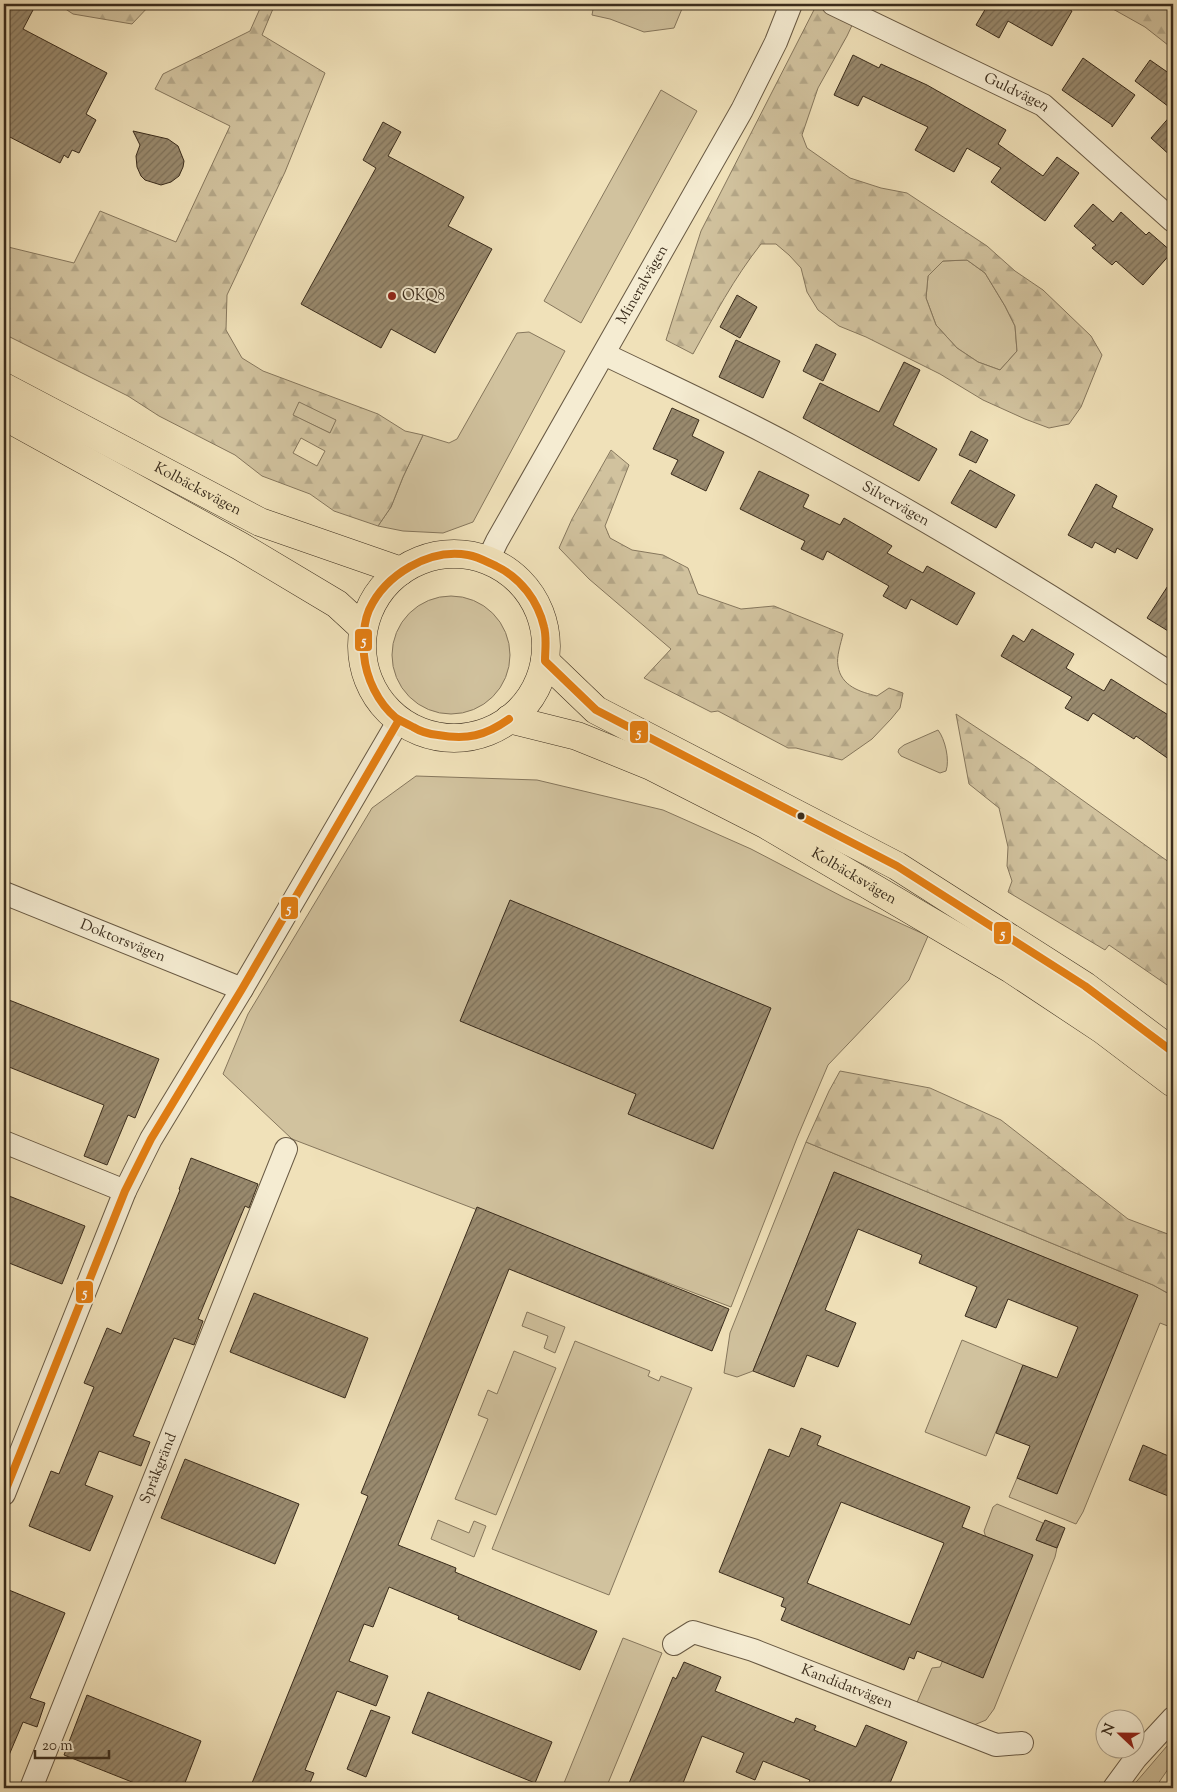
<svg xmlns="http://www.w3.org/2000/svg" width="1177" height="1792" viewBox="0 0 1177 1792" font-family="'Sorts Mill Goudy',serif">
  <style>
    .green { fill: #d1c29e; stroke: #86775d }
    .forest { fill: url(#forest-firs); stroke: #86775d; fill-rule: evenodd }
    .building { fill: url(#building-hatch); stroke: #3a2c1c; fill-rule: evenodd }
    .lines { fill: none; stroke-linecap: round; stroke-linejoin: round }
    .street-casing { stroke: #685943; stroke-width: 24 }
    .highway-casing { stroke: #3a2c1c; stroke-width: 29 }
    .street { stroke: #f5ecd2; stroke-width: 22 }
    .highway { stroke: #f0e1b9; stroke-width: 28 }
    .bus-1-casing { stroke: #f5ecd2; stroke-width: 11 }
    .bus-1 { stroke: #e37e13; stroke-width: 8 }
    .poi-dot { fill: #8f2418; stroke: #f5ecd2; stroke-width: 2 }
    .bus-dot { fill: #3a2c1c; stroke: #f5ecd2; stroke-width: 2 }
    .labels { text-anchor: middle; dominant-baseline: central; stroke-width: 4; stroke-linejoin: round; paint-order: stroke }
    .street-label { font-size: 15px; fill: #3a2c1c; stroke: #f5ecd2 }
    .poi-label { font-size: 15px; fill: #3a2c1c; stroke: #f5ecd2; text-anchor: start }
    .line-badge { stroke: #f5ecd2; stroke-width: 2 }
    .badge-label { font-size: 14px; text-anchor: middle; font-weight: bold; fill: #fff }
  </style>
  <defs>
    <pattern id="forest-firs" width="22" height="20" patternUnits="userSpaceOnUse" patternTransform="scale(1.25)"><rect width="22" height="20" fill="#d1c29e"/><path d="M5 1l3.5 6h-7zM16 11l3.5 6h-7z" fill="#b4a788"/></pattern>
    <pattern id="building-hatch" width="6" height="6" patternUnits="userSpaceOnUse" patternTransform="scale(1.25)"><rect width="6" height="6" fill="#998a6e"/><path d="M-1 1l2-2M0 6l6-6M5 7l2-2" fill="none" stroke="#7e715a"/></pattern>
  </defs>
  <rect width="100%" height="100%" fill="#f0e1b9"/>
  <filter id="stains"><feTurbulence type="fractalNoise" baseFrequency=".004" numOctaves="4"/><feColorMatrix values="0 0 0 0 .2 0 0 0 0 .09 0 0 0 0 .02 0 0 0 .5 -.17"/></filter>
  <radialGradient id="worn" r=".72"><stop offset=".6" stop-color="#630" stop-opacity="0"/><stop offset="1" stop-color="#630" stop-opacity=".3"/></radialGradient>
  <!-- green -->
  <g class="green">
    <path d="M 594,4 L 684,4 L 674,28 L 644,32 L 610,19 L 592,15 Z"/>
    <path d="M 661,90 L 697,111 L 581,323 L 544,301 Z"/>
    <path d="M 967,260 L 985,273 L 1005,306 L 1015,326 L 1017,351 L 1000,370 L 978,362 L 957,348 L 936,325 L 926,298 L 928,276 L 943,261 Z"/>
    <path d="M 529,332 L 565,351 L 473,522 L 443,533 L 403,531 L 378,526 L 391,507 L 403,477 L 423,435 L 449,443 L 457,439 L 517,333 Z"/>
    <path d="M 299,401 L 337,420 L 330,433 L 292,415 Z"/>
    <circle cx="451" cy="655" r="59"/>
    <path d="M 938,730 C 945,739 950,760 946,771 L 940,773 L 901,756 L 898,752 L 899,749 L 904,745 Z"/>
    <path d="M 416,776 L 537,780 L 663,810 L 751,849 L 845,898 L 928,936 L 909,980 L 828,1065 L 797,1138 L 731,1307 L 292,1139 L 223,1074 L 248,1014 L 372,808 Z"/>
    <path d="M 806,1142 L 1153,1285 L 1173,1296 L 1173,1328 L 1160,1323 L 1083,1512 L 1076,1524 L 1009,1497 L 1017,1478 L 1057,1493 L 1137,1295 L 834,1172 L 753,1371 L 737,1377 L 724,1373 L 730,1333 Z"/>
    <path d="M 527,1312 L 565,1327 L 555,1353 L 544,1348 L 548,1336 L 522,1326 Z"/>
    <path d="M 962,1340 L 1023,1365 L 986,1456 L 925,1432 Z"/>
    <path d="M 575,1341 L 650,1371 L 648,1376 L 659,1381 L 661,1376 L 692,1388 L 609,1595 L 492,1549 Z"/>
    <path d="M 514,1351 L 556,1368 L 496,1515 L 455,1499 L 488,1419 L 478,1415 L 488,1390 L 497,1394 Z"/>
    <path d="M 997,1504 L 1043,1523 L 1036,1540 L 1057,1548 L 1055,1557 L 994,1709 L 986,1720 L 974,1725 L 915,1707 L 932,1668 L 940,1667 L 992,1539 L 986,1538 L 984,1531 L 993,1507 Z"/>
    <path d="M 438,1520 L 469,1533 L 474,1521 L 486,1526 L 474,1557 L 431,1539 Z"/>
    <path d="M 623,1638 L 662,1653 L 606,1788 L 562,1788 Z"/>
    <path d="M 1173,1739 L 1173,1762 L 1155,1788 L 1131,1788 Z"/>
  </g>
  <!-- forest -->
  <g class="forest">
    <path d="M 58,4 L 151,4 L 132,24 L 73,14 Z"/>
    <path d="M 262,4 L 275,4 L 262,35 L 325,73 L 285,172 L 227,295 L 226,330 L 242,358 L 263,371 L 378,414 L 405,431 L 423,435 L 403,477 L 391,507 L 378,526 L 334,511 L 310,494 L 262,476 L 235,455 L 159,416 L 128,396 L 4,334 L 4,246 L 74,263 L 100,211 L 176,242 L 230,126 L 155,89 L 163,74 L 250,31 ZM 299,402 L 336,420 L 330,433 L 293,415 ZM 301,438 L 325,451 L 317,466 L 293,453 Z"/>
    <path d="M 817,4 L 862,4 L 847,36 L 818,88 L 802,135 L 807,148 L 850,178 L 881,188 L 907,193 L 987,246 L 1015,271 L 1043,290 L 1091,336 L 1102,355 L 1081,407 L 1069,424 L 1049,428 L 1025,419 L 983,400 L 940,374 L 866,337 L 839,326 L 818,310 L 807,292 L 801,268 L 789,255 L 776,244 L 761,244 C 734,278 714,316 693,354 L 666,340 L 701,231 ZM 967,260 L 985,273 L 1005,306 L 1015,326 L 1017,351 L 1000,370 L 978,362 L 957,348 L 936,325 L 926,298 L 928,276 L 943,261 Z"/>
    <path d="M 1104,4 L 1173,4 L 1173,49 L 1145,27 Z"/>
    <path d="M 611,450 L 629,465 L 605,526 L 610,538 L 632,550 L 663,555 L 688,568 L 698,594 L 741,609 L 774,606 L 843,634 C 841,643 836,657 838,666 C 841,686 860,692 877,696 L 889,688 L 903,693 L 900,708 L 891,719 L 872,739 L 842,760 L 796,748 L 788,748 L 718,711 L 711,712 L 644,678 L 671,649 L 589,579 L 559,548 L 572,519 Z"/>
    <path d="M 956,714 L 1032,764 L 1173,865 L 1173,989 L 1109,945 L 1105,950 L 1008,892 L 1012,881 L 1007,866 L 1008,847 L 999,808 L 969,784 Z"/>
    <path d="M 840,1071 L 930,1088 L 1001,1120 L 1128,1219 L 1173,1236 L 1173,1296 L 1153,1285 L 806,1142 L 829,1091 Z"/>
  </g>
  <!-- building -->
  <g class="building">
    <path d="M 4,4 L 21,4 L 33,10 L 23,29 L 107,73 L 86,114 L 96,120 L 79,153 L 72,150 L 68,158 L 64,155 L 60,163 L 4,134 Z"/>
    <path d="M 978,4 L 1060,4 L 1072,11 L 1052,46 L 1008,21 L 999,38 L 976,25 L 986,8 Z"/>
    <path d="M 853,55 L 879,68 L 881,64 L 927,85 L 1006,130 L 998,144 L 1043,176 L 1057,157 L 1079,173 L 1045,221 L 991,182 L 1001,168 L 967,148 L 954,172 L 915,150 L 928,127 L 863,96 L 858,106 L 834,95 Z"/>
    <path d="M 1083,58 L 1135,95 L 1112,127 L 1112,125 L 1062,90 Z"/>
    <path d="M 1150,60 L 1173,76 L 1173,110 L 1135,81 Z"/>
    <path d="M 1173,113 L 1173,158 L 1151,138 Z"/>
    <path d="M 383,122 L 401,132 L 388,156 L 464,197 L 448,226 L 492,249 L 435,353 L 391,329 L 381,348 L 301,304 L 376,168 L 363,160 Z"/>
    <path d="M 133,131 L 168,139 L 178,146 L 184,161 L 183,167 L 179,176 L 171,182 L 161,185 L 145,180 L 141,176 L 137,167 L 136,156 L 140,145 Z"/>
    <path d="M 1093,204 L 1113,222 L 1121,212 L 1146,235 L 1149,232 L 1172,252 L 1143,285 L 1116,261 L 1112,265 L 1092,248 L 1096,245 L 1074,226 Z"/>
    <path d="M 737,295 L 757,307 L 740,338 L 720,327 Z"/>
    <path d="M 736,340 L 780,361 L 763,398 L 719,377 Z"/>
    <path d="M 816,344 L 836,354 L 823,381 L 803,371 Z"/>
    <path d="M 904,362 L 920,370 L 893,425 L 937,449 L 919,481 L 803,418 L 820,383 L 879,412 Z"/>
    <path d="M 672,408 L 699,420 L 692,436 L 724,452 L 706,491 L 671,474 L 678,460 L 653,449 Z"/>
    <path d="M 971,431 L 988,440 L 976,463 L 959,455 Z"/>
    <path d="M 970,470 L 1015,495 L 996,528 L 951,503 Z"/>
    <path d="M 759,471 L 809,495 L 803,507 L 840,525 L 844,518 L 892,546 L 887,553 L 923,573 L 927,566 L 975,593 L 957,625 L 911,599 L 906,609 L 883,596 L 889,586 L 827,551 L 823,560 L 801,549 L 805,541 L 740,509 Z"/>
    <path d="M 1096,484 L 1117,496 L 1112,507 L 1153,529 L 1137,559 L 1117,548 L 1115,553 L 1095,542 L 1092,548 L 1068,535 Z"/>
    <path d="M 1173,578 L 1173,634 L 1147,618 Z"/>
    <path d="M 1032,629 L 1074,654 L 1066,668 L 1104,691 L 1111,679 L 1173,718 L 1173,762 L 1136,736 L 1134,739 L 1093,713 L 1088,721 L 1065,708 L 1072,697 L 1001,656 L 1013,635 L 1024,642 Z"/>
    <path d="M 510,900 L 771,1008 L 713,1149 L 628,1114 L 636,1094 L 460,1021 Z"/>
    <path d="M 4,998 L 159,1059 L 135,1118 L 128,1115 L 107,1165 L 84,1156 L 104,1105 L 4,1065 Z"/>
    <path d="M 191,1158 L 258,1184 L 249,1208 L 245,1206 L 198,1319 L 203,1321 L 194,1345 L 174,1338 L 133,1436 L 150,1442 L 141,1466 L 99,1451 L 85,1485 L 113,1496 L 90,1551 L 29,1526 L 51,1471 L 59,1474 L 94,1387 L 84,1383 L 107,1328 L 121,1334 L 180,1190 L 179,1189 Z"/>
    <path d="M 834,1172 L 1138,1295 L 1057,1494 L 1017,1478 L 1030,1446 L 996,1433 L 1023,1365 L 1057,1378 L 1078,1327 L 1008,1299 L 996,1328 L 965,1316 L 977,1287 L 919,1263 L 922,1255 L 858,1229 L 825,1310 L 856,1323 L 838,1367 L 807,1355 L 794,1387 L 753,1371 Z"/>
    <path d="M 4,1194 L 85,1226 L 62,1284 L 4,1261 Z"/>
    <path d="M 477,1207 L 729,1309 L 712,1351 L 509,1269 L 398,1545 L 456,1568 L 455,1572 L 597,1631 L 580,1670 L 458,1619 L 459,1616 L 389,1587 L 373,1627 L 364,1624 L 349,1661 L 388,1676 L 376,1706 L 337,1691 L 305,1770 L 314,1773 L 308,1788 L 250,1788 L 368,1496 L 361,1493 Z"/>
    <path d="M 254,1293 L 368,1338 L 345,1398 L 230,1352 Z"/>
    <path d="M 801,1428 L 821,1436 L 817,1445 L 970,1507 L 962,1527 L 1033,1555 L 983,1678 L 917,1651 L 914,1659 L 909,1657 L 904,1670 L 781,1620 L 786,1608 L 781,1606 L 784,1598 L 719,1572 L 769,1449 L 789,1457 ZM 841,1502 L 944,1543 L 910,1625 L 807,1583 Z"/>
    <path d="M 1143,1445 L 1173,1458 L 1173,1498 L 1129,1480 Z"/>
    <path d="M 185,1459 L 299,1504 L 275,1564 L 161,1518 Z"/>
    <path d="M 1045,1520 L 1065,1528 L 1057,1548 L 1036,1540 Z"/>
    <path d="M 4,1588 L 65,1613 L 30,1698 L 45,1703 L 37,1727 L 23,1722 L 4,1767 Z"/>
    <path d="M 684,1662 L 721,1677 L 715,1691 L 794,1723 L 796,1718 L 816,1726 L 814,1730 L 856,1747 L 866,1725 L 907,1742 L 888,1788 L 806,1788 L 810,1780 L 763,1761 L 755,1780 L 736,1772 L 744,1753 L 702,1736 L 681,1788 L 627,1788 L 673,1677 L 676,1679 Z"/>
    <path d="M 428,1692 L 552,1742 L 535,1783 L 412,1733 Z"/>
    <path d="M 87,1695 L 201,1741 L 183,1788 L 147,1788 L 64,1755 Z"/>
    <path d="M 371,1710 L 390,1717 L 366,1777 L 347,1769 Z"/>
  </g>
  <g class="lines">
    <defs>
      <g id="street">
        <path id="s1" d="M 833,4 L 1043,105 L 1173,221"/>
        <path id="s2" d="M 604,354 C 666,384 730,413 791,446 C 922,516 1049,593 1173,675"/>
        <path id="s3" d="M 487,562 L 497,541 L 742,110 L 776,42 L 791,4"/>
        <path id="s4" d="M 4,893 L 242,989"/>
        <path d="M 4,1142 L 125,1191"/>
        <path d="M 4,1494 L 125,1191 L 151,1139 L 242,989 L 399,720"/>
        <path id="s5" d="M 674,1644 L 693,1632 L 753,1650 L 996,1745 L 1022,1743"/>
        <path id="s6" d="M 31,1788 L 286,1149"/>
        <path d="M 1114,1788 L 1136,1758 L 1173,1718"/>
      </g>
      <g id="highway">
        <path id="s7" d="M 4,387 L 260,522 L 401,571"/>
        <path d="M 4,416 L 240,546 L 337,604 L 363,628"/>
        <circle cx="454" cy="646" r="92"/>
        <path d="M 545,661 L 596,710 L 897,866 L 1085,986 L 1173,1052"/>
        <path id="s8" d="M 509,719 L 577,736 L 651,766 L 765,824 L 1011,969 L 1103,1030 L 1173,1083"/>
      </g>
    </defs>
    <!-- street casing -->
    <use href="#street" class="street-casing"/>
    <!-- highway casing -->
    <use href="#highway" class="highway-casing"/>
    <!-- street -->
    <use href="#street" class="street"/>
    <!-- highway -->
    <use href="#highway" class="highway"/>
    <defs>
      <g id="bus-1">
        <path d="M 509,719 C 485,736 467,740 438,735 C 428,734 421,732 413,727 C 407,724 401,721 396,718 C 378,703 366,678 364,655 C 363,641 363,624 369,610 C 385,575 429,548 468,555 C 479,557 487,562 496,566 C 521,578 538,601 544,627 C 547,638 545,650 545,661 L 596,710 L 897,866 L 1085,986 L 1173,1052"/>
        <path d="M 4,1494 L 125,1191 L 151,1139 L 242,989 L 399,720"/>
      </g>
    </defs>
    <!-- bus-1 casing -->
    <use href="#bus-1" class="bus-1-casing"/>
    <!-- bus-1 -->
    <use href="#bus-1" class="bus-1"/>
  </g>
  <!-- markers -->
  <circle class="poi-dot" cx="392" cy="296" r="5"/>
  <circle class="bus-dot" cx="801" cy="816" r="4.5"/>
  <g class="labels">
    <!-- street labels -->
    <g class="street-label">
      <text stroke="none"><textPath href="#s1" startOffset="204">Guldvägen</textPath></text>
      <text stroke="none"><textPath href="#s3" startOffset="318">Mineralvägen</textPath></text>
      <text stroke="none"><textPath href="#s7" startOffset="219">Kolbäcksvägen</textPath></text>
      <text stroke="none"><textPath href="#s2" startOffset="328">Silvervägen</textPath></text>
      <text stroke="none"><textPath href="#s8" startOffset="381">Kolbäcksvägen</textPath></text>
      <text stroke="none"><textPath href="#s4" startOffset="128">Doktorsvägen</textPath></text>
      <text stroke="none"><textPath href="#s6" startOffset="344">Språkgränd</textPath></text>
      <text stroke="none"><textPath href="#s5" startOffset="186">Kandidatvägen</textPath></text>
    </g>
    <!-- poi labels -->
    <g class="poi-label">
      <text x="402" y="296">OKQ8</text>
    </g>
  </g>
  <g class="line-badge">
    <rect x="354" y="628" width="19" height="24" rx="5" fill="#e37e13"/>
    <rect x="629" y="720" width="20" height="24" rx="5" fill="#e37e13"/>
    <rect x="280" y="896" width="19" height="24" rx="5" fill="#e37e13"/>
    <rect x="993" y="921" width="19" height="24" rx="5" fill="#e37e13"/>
    <rect x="75" y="1280" width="19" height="24" rx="5" fill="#e37e13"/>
  </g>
  <g class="badge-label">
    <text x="364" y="645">5</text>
    <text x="639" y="737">5</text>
    <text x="289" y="913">5</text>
    <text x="1003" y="938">5</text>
    <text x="85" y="1297">5</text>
  </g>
  <!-- margin -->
  <rect width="1177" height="1792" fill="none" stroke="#f0e1b9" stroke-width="20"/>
  <rect x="5" y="5" width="1167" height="1782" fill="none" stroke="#3a2c1c" stroke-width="2.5"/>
  <rect x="10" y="10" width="1157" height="1772" fill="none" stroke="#3a2c1c"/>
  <!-- north arrow -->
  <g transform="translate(1120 1734) rotate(292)"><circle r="24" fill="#f5ecd2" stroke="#aa9f89"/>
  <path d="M0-4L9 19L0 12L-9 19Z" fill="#8f2418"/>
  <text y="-8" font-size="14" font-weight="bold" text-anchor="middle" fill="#3a2c1c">N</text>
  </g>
  <!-- scale -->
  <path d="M35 1750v8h74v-8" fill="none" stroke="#3a2c1c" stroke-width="2.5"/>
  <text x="42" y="1750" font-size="15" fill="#3a2c1c" stroke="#f5ecd2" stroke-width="4" paint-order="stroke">20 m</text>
  <rect width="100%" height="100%" filter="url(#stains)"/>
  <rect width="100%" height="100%" fill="url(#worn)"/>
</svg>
